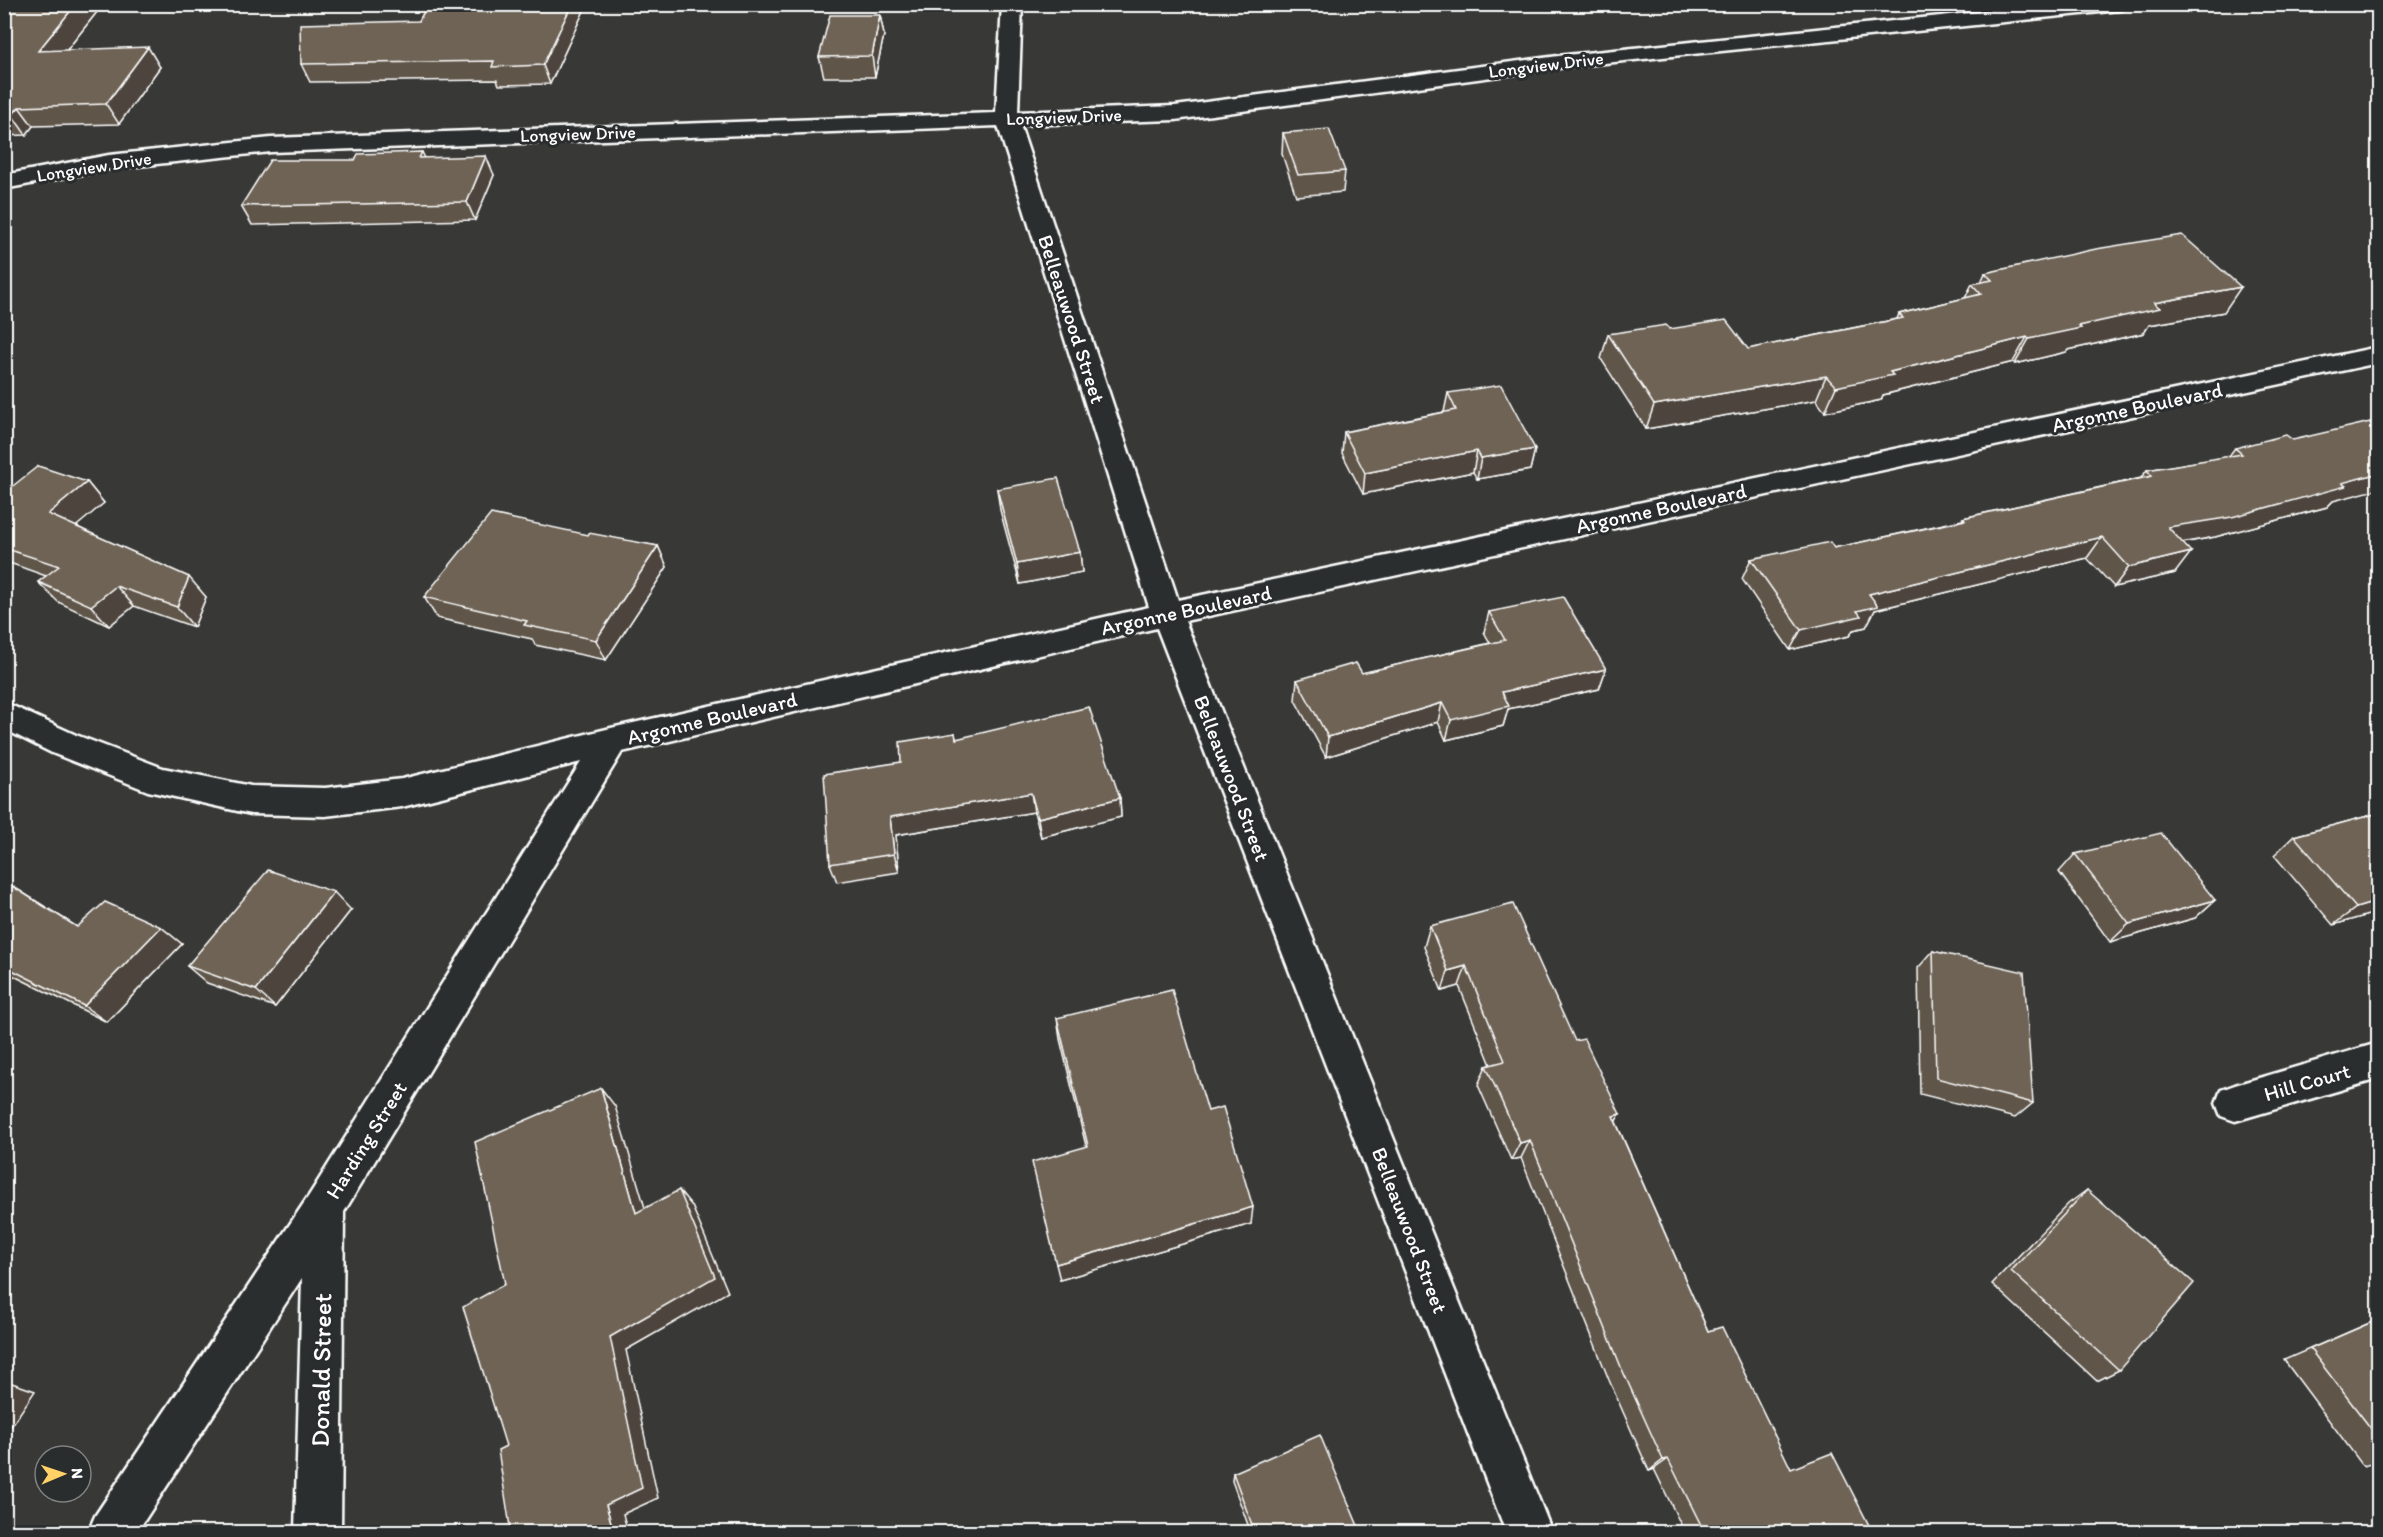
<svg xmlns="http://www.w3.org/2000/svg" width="2383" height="1537" viewBox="0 0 2383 1537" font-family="Itim,sans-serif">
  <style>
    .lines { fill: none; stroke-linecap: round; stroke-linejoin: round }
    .street-casing { stroke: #fff; stroke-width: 5 }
    .street { fill: #2a2d2e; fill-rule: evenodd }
    .wall { fill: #5f5549; stroke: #fff; stroke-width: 1.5 }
    .shaded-wall { fill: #4d453c; stroke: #fff; stroke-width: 1.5 }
    .building { fill: #6e6355; stroke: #fff; stroke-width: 1.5 }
    .labels { text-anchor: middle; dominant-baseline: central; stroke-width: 6; stroke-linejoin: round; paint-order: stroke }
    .far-street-label { font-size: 18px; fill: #fff; stroke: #2a2d2e }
    .street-label { font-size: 21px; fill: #fff; stroke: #2a2d2e }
    .near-street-label { font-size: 26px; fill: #fff; stroke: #2a2d2e }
  </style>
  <rect width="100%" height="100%" fill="#383836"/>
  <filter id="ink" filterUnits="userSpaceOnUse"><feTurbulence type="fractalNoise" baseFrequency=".0167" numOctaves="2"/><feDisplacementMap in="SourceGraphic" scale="12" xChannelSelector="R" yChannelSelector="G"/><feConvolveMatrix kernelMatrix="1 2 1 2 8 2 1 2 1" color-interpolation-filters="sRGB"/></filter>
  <g filter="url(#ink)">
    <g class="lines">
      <defs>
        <g id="street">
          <path d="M 1002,4 L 1022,4 L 1018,112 L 1175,106 L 1566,55 L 2056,4 L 2130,4 L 2127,8 L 2120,10 L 1566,67 L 1175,120 L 1020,125 L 1178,600 L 2378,347 L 2378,363 L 1185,621 L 1552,1532 L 1506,1532 L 1157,628 L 622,752 L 344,1212 L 341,1532 L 295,1532 L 302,1278 L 137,1532 L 88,1532 L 95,1516 L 310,1194 L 581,762 L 402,807 L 325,816 L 251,814 L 148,791 L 52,753 L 4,729 L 4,702 L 76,735 L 163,768 L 251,786 L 325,788 L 402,779 L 611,728 L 1149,607 L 998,126 L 271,152 L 109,169 L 4,189 L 4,175 L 109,155 L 271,138 L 996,113 Z"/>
          <path d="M 2378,1043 L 2378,1079 L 2235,1121 L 2221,1116 L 2216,1103 L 2221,1090 L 2235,1085 Z"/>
        </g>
      </defs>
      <!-- street casing -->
      <use href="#street" class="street-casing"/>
      <!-- street -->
      <use href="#street" class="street"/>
    </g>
    <!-- wall -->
    <g class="wall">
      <path d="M 4,4 L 92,4 L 97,12 L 67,50 L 160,67 L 119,124 L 33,126 L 26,135 L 4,136 Z"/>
      <path d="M 428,4 L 587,4 L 550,84 L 499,85 L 497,80 L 310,82 L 301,64 L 419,21 Z"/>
      <path d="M 880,15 L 884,35 L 875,77 L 824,77 L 819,57 Z"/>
      <path d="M 1283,133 L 1345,171 L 1343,192 L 1296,196 L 1282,154 Z"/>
      <path d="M 422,152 L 425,158 L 494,175 L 475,220 L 252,225 L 241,206 L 355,160 Z"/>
      <path d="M 1985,273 L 2224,312 L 2149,325 L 2144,333 L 2068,350 L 2066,352 L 2015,364 L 2013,362 L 1883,395 L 1881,400 L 1825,412 L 1816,400 L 1646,429 L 1601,359 L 1608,334 L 1670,329 L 1748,349 L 1897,319 L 1899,314 L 1965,298 L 1972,284 L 1981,282 Z"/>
      <path d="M 1448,393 L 1535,449 L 1530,470 L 1477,479 L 1473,472 L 1363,494 L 1342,453 L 1344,432 L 1444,412 Z"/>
      <path d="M 2235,448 L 2333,501 L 2327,507 L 2215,537 L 2183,543 L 2175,573 L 2114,587 L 2087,558 L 1875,610 L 1866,627 L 1853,630 L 1849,636 L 1790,650 L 1742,579 L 1751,559 L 1834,548 L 1962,520 L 1963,518 L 2141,478 L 2147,470 L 2228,457 Z"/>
      <path d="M 87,482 L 104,503 L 76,526 L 206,597 L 194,627 L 134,606 L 109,626 L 58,602 L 38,582 L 46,576 L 4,561 L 4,493 Z"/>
      <path d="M 997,489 L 1080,552 L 1082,572 L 1020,584 L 1000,510 Z"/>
      <path d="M 588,535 L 658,546 L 667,567 L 606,660 L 535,645 L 532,639 L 437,618 L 424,597 Z"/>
      <path d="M 1489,612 L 1606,669 L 1599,689 L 1508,709 L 1503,726 L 1446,740 L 1438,722 L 1326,757 L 1295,700 L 1297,680 L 1362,673 L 1490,643 L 1484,632 Z"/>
      <path d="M 955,733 L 956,739 L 1120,798 L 1121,817 L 1041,837 L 1034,812 L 896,835 L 899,872 L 837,882 L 830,864 L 901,762 Z"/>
      <path d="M 2379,813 L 2379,912 L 2333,925 L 2274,855 L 2294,836 Z"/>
      <path d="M 2075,854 L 2215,900 L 2195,918 L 2110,942 L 2059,872 Z"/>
      <path d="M 4,881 L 77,927 L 161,927 L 182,944 L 107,1022 L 12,975 L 4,981 Z"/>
      <path d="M 351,910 L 275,1007 L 207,983 L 187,966 Z"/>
      <path d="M 1430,926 L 1575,1041 L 1616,1122 L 1708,1331 L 1791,1469 L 1873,1533 L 1685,1533 L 1654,1469 L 1649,1471 L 1609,1380 L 1521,1158 L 1511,1160 L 1478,1085 L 1486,1066 L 1491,1065 L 1459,986 L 1442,991 L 1424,947 Z"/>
      <path d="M 1933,951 L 2033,1103 L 2015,1118 L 1920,1094 L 1918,968 Z"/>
      <path d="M 1057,1018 L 1208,1111 L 1251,1224 L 1060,1280 L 1086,1146 L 1060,1039 Z"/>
      <path d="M 2087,1190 L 2119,1370 L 2097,1381 L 1992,1284 L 2068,1204 Z"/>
      <path d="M 2379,1319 L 2379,1462 L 2363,1466 L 2284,1360 Z"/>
      <path d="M 1233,1473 L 1361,1533 L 1251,1533 L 1232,1481 Z"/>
    </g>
    <!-- shaded-wall -->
    <g class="shaded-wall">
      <path d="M 76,4 L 92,4 L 97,12 L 51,70 L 38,51 Z"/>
      <path d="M 572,4 L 587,4 L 550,84 L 543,65 Z"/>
      <path d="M 880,15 L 884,35 L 875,77 L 872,56 Z"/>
      <path d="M 148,47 L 160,67 L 119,124 L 106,104 Z"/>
      <path d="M 19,107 L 33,126 L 26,135 L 12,115 Z"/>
      <path d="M 486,156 L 494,175 L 475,220 L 467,202 Z"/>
      <path d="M 2241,287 L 2224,312 L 2149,325 L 2144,333 L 2068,350 L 2066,352 L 2015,364 L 2029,339 L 2079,326 L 2154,303 Z"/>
      <path d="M 2027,337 L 2013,362 L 1883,395 L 1881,400 L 1825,412 L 1836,387 L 1890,372 Z"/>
      <path d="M 1826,376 L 1816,400 L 1646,429 L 1654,405 Z"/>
      <path d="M 1535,449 L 1530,470 L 1477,479 L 1481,458 Z"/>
      <path d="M 1477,451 L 1473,472 L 1363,494 L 1365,473 Z"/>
      <path d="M 2379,473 L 2379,489 L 2333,501 L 2327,507 L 2215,537 L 2152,548 L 2168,527 Z"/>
      <path d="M 87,482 L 104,503 L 66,535 L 48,514 Z"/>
      <path d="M 2102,537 L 2087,558 L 1875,610 L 1866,627 L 1853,630 L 1849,636 L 1790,650 L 1801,630 L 1857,611 L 1869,594 Z"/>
      <path d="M 658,546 L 667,567 L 606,660 L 596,640 Z"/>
      <path d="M 1080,552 L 1082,572 L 1020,584 L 1017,564 Z"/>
      <path d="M 2191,552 L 2175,573 L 2114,587 L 2129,567 Z"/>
      <path d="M 189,577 L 206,597 L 194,627 L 177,607 Z"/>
      <path d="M 116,586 L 134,606 L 109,626 L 91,606 Z"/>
      <path d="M 1606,669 L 1599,689 L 1508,709 L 1503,726 L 1446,740 L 1451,720 L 1502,692 Z"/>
      <path d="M 1442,703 L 1438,722 L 1326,757 L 1328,737 Z"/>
      <path d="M 1031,793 L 1034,812 L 896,835 L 899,872 L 894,854 L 890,817 Z"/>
      <path d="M 1120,798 L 1121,817 L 1041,837 L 1038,818 Z"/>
      <path d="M 334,892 L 351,910 L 275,1007 L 256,990 Z"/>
      <path d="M 2215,900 L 2195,918 L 2110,942 L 2129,924 Z"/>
      <path d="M 2379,901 L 2379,912 L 2333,925 L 2356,908 Z"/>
      <path d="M 161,927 L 182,944 L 107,1022 L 84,1006 Z"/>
      <path d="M 1466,966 L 1459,986 L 1442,991 L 1448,971 Z"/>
      <path d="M 4,970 L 12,975 L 4,981 Z"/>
      <path d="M 601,1088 L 615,1106 L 651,1228 L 636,1213 Z"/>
      <path d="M 1620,1114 L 1609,1132 L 1613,1116 Z"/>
      <path d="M 1530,1140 L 1521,1158 L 1511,1160 L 1520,1143 Z"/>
      <path d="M 679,1190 L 692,1206 L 728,1292 L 626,1350 L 658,1498 L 623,1514 L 628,1533 L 614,1533 L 606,1505 L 610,1337 Z"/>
      <path d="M 1253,1207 L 1251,1224 L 1060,1280 L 1056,1264 Z"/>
      <path d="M 6,1381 L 35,1391 L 4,1437 L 4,1384 Z"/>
      <path d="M 1668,1459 L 1654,1469 L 1649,1471 L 1663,1460 Z"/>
    </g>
    <!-- building -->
    <g class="building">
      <path d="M 4,4 L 76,4 L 38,51 L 148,47 L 106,104 L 19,107 L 12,115 L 4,115 Z"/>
      <path d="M 428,4 L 572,4 L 543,65 L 492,67 L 494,61 L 301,64 L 300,24 L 419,21 Z"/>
      <path d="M 830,15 L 880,15 L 872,56 L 819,57 Z"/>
      <path d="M 1329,129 L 1345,171 L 1298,175 L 1283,133 Z"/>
      <path d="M 422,152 L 419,158 L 486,156 L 467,202 L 241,206 L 270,160 L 355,160 L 358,154 Z"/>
      <path d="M 2182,235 L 2241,287 L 2154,303 L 2160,308 L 2079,326 L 2081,328 L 2029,339 L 2027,337 L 1890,372 L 1893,375 L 1836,387 L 1826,376 L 1654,405 L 1608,334 L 1666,325 L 1670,329 L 1726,320 L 1748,349 L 1903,318 L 1899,314 L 1981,294 L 1972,284 L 1992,280 L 1985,273 L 2096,249 Z"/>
      <path d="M 1501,385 L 1535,449 L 1481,458 L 1477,451 L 1365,473 L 1344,432 L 1456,410 L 1448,393 Z"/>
      <path d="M 2379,420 L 2379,473 L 2342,483 L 2346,486 L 2232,517 L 2168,527 L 2191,552 L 2129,567 L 2102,537 L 1869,594 L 1878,606 L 1857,611 L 1861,616 L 1801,630 L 1751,559 L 1830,542 L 1834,548 L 1965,520 L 1963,518 L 2152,476 L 2147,470 L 2242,454 L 2235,448 L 2286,435 L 2293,440 Z"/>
      <path d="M 38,466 L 87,482 L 48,514 L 189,577 L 177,607 L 116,586 L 91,606 L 38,582 L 59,566 L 4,548 L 4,493 Z"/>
      <path d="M 1058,478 L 1080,552 L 1017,564 L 997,489 Z"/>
      <path d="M 491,514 L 588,535 L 589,533 L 658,546 L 596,640 L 524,625 L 527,621 L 424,597 Z"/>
      <path d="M 1563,597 L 1606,669 L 1502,692 L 1509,706 L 1451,720 L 1442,703 L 1328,737 L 1297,680 L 1356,663 L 1362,673 L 1505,640 L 1489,612 Z"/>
      <path d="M 1089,707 L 1120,798 L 1038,818 L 1031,793 L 890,817 L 894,854 L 830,864 L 824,774 L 901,762 L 900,742 L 955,733 L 956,739 Z"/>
      <path d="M 2379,813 L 2379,901 L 2356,908 L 2294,836 Z"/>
      <path d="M 2161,833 L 2215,900 L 2129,924 L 2075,854 Z"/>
      <path d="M 268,870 L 334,892 L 256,990 L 187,966 Z"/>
      <path d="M 4,881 L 77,927 L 105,902 L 161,927 L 84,1006 L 4,966 Z"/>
      <path d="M 1513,904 L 1575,1041 L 1584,1039 L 1620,1114 L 1613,1116 L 1708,1331 L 1722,1327 L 1791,1469 L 1832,1453 L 1873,1533 L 1705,1533 L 1668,1459 L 1663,1460 L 1621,1367 L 1530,1140 L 1520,1143 L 1486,1066 L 1505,1061 L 1466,966 L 1448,971 L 1430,926 Z"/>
      <path d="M 1933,951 L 2024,972 L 2033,1103 L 1936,1078 Z"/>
      <path d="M 1172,990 L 1208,1111 L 1223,1107 L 1253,1207 L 1056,1264 L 1032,1162 L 1088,1146 L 1057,1018 Z"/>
      <path d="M 601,1088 L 636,1213 L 679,1190 L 715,1277 L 610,1337 L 642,1488 L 606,1505 L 614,1533 L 511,1533 L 498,1450 L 506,1446 L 463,1307 L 505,1284 L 475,1142 Z"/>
      <path d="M 2087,1190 L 2194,1283 L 2119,1370 L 2011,1271 Z"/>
      <path d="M 2379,1319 L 2379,1439 L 2310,1349 Z"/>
      <path d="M 1320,1435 L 1361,1533 L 1255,1533 L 1233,1473 Z"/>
    </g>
  </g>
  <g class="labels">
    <!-- far-street labels -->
    <g class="far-street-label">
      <text transform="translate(1546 65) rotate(-7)">Longview Drive</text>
      <text transform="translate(1064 117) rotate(-2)">Longview Drive</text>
      <text transform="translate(578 134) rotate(-2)">Longview Drive</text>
      <text transform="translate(94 167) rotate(-9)">Longview Drive</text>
    </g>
    <!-- street labels -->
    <g class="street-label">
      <text transform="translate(1072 319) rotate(72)">Belleauwood Street</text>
      <text transform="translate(2137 407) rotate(-12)">Argonne Boulevard</text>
      <text transform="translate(1661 508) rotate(-12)">Argonne Boulevard</text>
      <text transform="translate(1186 610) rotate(-12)">Argonne Boulevard</text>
      <text transform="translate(712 718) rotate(-13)">Argonne Boulevard</text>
      <text transform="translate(1232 778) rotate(69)">Belleauwood Street</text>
      <text transform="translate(2307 1082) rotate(-16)">Hill Court</text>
      <text transform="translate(366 1140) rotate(-58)">Harding Street</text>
      <text transform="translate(1410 1230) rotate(69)">Belleauwood Street</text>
    </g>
    <!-- near-street labels -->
    <g class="near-street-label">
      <text transform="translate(321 1370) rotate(-89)">Donald Street</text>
    </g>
  </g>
  <!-- margin -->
  <rect width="2383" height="1537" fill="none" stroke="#2a2d2e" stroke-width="24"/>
  <rect x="12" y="12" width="2359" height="1513" fill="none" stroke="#fff" stroke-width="2" filter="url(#ink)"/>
  <!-- north arrow -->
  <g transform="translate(63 1474) rotate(88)"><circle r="28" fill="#2a2d2e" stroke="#7f8182" stroke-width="1.5"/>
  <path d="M0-4.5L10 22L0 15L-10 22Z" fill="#ffd166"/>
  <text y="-9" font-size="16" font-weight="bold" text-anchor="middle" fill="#ffffff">N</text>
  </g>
</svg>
